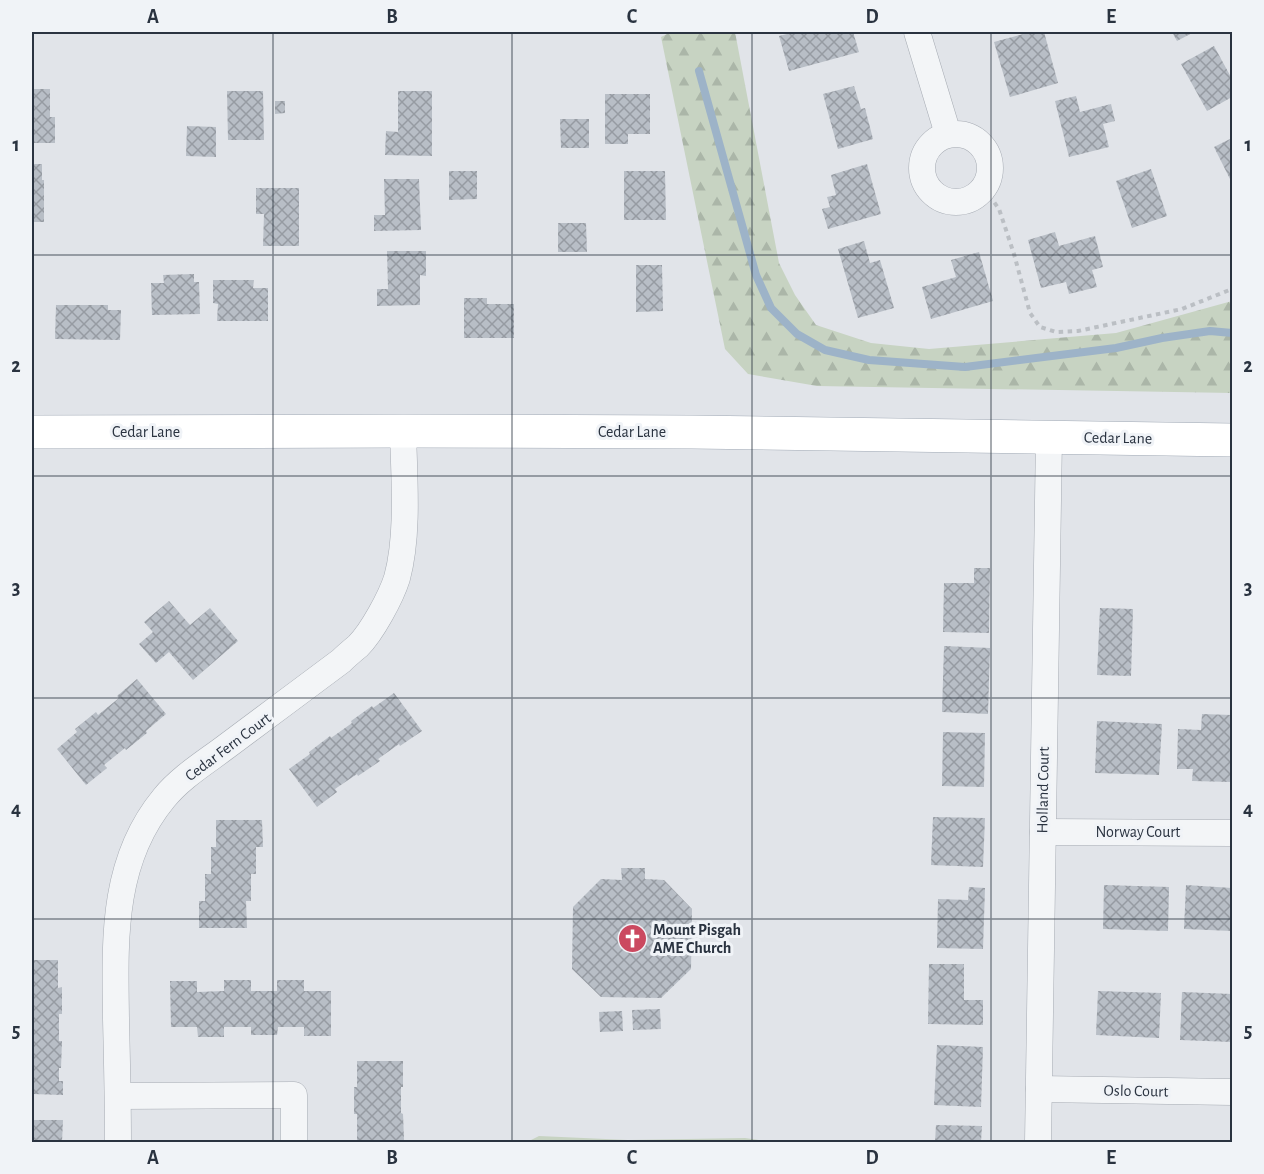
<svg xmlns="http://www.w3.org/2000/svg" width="1264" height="1174" viewBox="0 0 1264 1174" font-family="'Alegreya Sans',sans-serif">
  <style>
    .forest { fill: url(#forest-firs) }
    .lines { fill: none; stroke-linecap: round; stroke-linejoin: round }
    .stream { stroke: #9db3c8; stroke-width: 8 }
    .building { fill: url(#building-cross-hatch) }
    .minor-casing { stroke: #a6abb3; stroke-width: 27 }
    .major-casing { stroke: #a0a9b5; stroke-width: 34 }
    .path { stroke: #bbbfc4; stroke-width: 4; stroke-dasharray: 4.5 4.5; stroke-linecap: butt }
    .minor { stroke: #f3f5f7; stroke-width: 26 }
    .major { stroke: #fff; stroke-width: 33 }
    .grid { fill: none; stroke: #2a3340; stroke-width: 1.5; stroke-opacity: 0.55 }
    .labels { text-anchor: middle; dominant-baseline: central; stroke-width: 6; stroke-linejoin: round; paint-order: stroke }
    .street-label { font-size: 16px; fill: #2a3340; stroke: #f0f3f7 }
    .poi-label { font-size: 16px; font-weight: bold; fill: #2a3340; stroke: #f0f3f7; text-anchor: start }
    .neatline { fill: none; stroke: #2a3340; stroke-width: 2 }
    .grid-label { font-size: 20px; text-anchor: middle; font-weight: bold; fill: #2a3340 }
  </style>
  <defs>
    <pattern id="forest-firs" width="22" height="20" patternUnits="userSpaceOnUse" patternTransform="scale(1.5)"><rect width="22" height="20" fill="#c7d3c2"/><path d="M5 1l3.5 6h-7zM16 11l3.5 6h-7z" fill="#abb6a8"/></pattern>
    <pattern id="building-cross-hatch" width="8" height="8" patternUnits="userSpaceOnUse" patternTransform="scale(1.5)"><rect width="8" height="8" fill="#b8bec6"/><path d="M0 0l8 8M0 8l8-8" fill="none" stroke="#969ba2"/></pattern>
  </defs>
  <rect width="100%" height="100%" fill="#e1e4e9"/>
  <!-- forest -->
  <g class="forest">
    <path d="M 671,32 L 735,32 L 779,263 L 795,295 L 816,325 L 871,343 L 929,349 L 1116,333 L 1232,301 L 1232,393 L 817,386 L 748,374 L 725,349 L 661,37 Z"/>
    <path d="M 539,1136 L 628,1140 L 745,1138 L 773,1142 L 527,1142 Z"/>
  </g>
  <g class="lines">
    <!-- stream -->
    <path class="stream" d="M 699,71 L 756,275 L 771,308 L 797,334 L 825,350 L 869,360 L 965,367 L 1116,348 L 1162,338 L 1210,331 L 1232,333"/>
  </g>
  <!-- building -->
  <g class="building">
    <path d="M 795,32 L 853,32 L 859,52 L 789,71 L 779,36 Z"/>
    <path d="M 1031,32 L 1044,32 L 1058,83 L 1010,97 L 994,42 Z"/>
    <path d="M 1172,32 L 1194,32 L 1177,41 Z"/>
    <path d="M 1214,46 L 1232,79 L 1232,97 L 1207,111 L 1181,64 Z"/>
    <path d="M 854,86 L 861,109 L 865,108 L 873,139 L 838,149 L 823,94 Z"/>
    <path d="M 32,89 L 50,89 L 50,117 L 55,117 L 55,143 L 32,143 Z"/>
    <path d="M 227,91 L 263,91 L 264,140 L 228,140 Z"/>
    <path d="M 398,91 L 432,91 L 432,156 L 385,155 L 386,131 L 398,132 Z"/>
    <path d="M 605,94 L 650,94 L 650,134 L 628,134 L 628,144 L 605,144 Z"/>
    <path d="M 1076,96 L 1080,112 L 1111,104 L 1115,121 L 1103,124 L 1109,147 L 1069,157 L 1055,101 Z"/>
    <path d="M 275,101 L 285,101 L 285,113 L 275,114 Z"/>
    <path d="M 560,119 L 589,119 L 589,148 L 561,148 Z"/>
    <path d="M 187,126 L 216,127 L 216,157 L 186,156 Z"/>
    <path d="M 1232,138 L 1232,183 L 1214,147 Z"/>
    <path d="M 32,164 L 42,164 L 42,180 L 44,180 L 44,222 L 32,222 Z"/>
    <path d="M 867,164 L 881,214 L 828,229 L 822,209 L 830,207 L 827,197 L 836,195 L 831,175 Z"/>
    <path d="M 1151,169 L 1167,216 L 1132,228 L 1116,181 Z"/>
    <path d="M 449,171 L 477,171 L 477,199 L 449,200 Z"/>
    <path d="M 624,171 L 665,171 L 666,220 L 624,220 Z"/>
    <path d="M 384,179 L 419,179 L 421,230 L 374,231 L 374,215 L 385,215 Z"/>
    <path d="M 256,188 L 299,188 L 299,246 L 263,246 L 264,214 L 256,214 Z"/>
    <path d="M 558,223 L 586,223 L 587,252 L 558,252 Z"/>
    <path d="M 1055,232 L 1059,246 L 1095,236 L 1103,267 L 1092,270 L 1097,287 L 1069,294 L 1066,282 L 1041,288 L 1028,240 Z"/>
    <path d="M 864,241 L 870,263 L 880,260 L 894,308 L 858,318 L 838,249 Z"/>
    <path d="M 387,251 L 426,251 L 426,276 L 420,275 L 420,305 L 377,306 L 377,289 L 388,289 Z"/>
    <path d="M 979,252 L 993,301 L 931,319 L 922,287 L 956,277 L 951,260 Z"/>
    <path d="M 636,265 L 662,265 L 663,311 L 636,312 Z"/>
    <path d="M 194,274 L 194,282 L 199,282 L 200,314 L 152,315 L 151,283 L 164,283 L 163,275 Z"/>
    <path d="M 213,280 L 254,280 L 253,288 L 268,288 L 268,321 L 217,321 L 218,304 L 213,303 Z"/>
    <path d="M 464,298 L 487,298 L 487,304 L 514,304 L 514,338 L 464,338 Z"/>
    <path d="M 56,305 L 108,305 L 108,310 L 121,310 L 120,340 L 55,339 Z"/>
    <path d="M 974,568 L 990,568 L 989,633 L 943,632 L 944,583 L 974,583 Z"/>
    <path d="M 169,601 L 190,625 L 210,608 L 238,641 L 193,680 L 169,652 L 156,663 L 139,644 L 153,632 L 144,622 Z"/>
    <path d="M 1100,608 L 1133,609 L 1131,676 L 1097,675 Z"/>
    <path d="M 944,646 L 990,648 L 988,714 L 942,712 Z"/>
    <path d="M 137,679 L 166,714 L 146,731 L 147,733 L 126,750 L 125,748 L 104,765 L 107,768 L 86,785 L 57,749 L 77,732 L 75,729 L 96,712 L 98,715 L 119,698 L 117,696 Z"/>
    <path d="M 394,693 L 422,731 L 400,746 L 399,744 L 378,759 L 380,761 L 358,776 L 357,774 L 335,789 L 337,792 L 317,807 L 289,769 L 310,754 L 309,752 L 330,736 L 331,738 L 352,723 L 351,721 L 372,706 L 373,708 Z"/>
    <path d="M 1202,714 L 1232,715 L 1232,782 L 1192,781 L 1193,769 L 1177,769 L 1178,729 L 1201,730 Z"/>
    <path d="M 1097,721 L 1162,724 L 1159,775 L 1095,773 Z"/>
    <path d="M 943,732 L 985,733 L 984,787 L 942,786 Z"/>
    <path d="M 933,817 L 985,818 L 983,867 L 931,865 Z"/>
    <path d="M 216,820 L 262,820 L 263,847 L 256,847 L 256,874 L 251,874 L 251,901 L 246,901 L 247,928 L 199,928 L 199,901 L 205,901 L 205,874 L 211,874 L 211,847 L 216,847 Z"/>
    <path d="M 621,868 L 645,868 L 645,879 L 664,880 L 692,909 L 691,969 L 661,998 L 601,997 L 572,969 L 573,907 L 601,879 L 622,880 Z"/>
    <path d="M 1104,885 L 1169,887 L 1168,931 L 1103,929 Z"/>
    <path d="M 1186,885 L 1232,888 L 1232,931 L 1184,929 Z"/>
    <path d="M 969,887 L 985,888 L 983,949 L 937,948 L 938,899 L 968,900 Z"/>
    <path d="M 32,960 L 58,960 L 58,988 L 62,987 L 62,1014 L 59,1014 L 59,1041 L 62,1041 L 61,1068 L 59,1068 L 59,1081 L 63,1081 L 63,1095 L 32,1094 Z"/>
    <path d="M 929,964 L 964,964 L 964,1000 L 983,1000 L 983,1025 L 928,1024 Z"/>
    <path d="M 224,980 L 251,980 L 251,991 L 277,991 L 277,980 L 304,980 L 304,991 L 331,991 L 331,1036 L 304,1036 L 304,1027 L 278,1027 L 277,1035 L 251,1035 L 251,1027 L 224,1027 L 224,1037 L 198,1037 L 197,1027 L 171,1027 L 170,981 L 197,981 L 197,992 L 224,991 Z"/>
    <path d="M 1098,991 L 1161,993 L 1159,1038 L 1096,1035 Z"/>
    <path d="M 1182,992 L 1232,994 L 1232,1042 L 1180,1040 Z"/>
    <path d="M 660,1009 L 661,1029 L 633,1030 L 632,1010 Z"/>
    <path d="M 622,1011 L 623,1031 L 600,1032 L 599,1012 Z"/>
    <path d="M 937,1045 L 983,1047 L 981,1107 L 934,1105 Z"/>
    <path d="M 357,1061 L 403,1061 L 403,1087 L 401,1087 L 401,1113 L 403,1114 L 404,1140 L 401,1140 L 401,1142 L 354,1142 L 354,1140 L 357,1140 L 357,1114 L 354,1114 L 354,1087 L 357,1087 Z"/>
    <path d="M 32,1120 L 63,1120 L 62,1142 L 32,1142 Z"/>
    <path d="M 936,1125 L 982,1126 L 981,1142 L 935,1142 Z"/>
  </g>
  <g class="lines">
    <defs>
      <g id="minor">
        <path d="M 917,32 L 948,134"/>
        <circle cx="956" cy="168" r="34"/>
        <path d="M 1043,832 L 1232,833"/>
        <path d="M 1039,1089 L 1232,1092"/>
        <path d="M 118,1096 L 294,1095 L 294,1142"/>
        <path d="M 118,1142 C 118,1101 117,1060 116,1019 C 115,941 111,862 164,798 C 181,777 206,762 227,746 C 265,718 303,689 341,661 C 346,656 352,651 358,646 C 372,632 391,597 397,578 C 409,534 404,476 403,431"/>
        <path d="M 1038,1142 L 1049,437"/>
      </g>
      <path id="major" d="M 32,432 L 403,431 L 692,432 L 1232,440"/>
    </defs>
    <!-- minor casing -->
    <use href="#minor" class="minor-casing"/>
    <!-- major casing -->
    <use href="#major" class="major-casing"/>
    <!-- path -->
    <path class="path" d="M 984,188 L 999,209 L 1014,254 L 1030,313 L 1040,327 L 1056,332 L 1078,331 L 1182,309 L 1232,289"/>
    <!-- minor -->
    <use href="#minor" class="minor"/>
    <!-- major -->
    <use href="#major" class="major"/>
  </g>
  <!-- grid -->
  <path class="grid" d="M 273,32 L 273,1142M 512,32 L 512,1142M 752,32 L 752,1142M 991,32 L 991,1142M 32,255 L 1232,255M 32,476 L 1232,476M 32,698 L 1232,698M 32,919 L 1232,919"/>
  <!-- icons -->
  <defs>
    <symbol id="church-disc" viewBox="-11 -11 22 22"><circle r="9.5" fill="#cb4960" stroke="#f0f3f7"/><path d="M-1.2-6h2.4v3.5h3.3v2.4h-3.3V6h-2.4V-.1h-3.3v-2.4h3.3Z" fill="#fff"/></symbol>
  </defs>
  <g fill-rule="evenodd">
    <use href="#church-disc" x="616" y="922" width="33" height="33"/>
  </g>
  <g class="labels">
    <!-- street labels -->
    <g class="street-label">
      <text x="146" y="432">Cedar Lane</text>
      <text x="632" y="432">Cedar Lane</text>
      <text transform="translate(1118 438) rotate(1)">Cedar Lane</text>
      <text transform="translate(228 747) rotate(-37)">Cedar Fern Court</text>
      <text transform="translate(1043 790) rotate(-89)">Holland Court</text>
      <text x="1138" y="832">Norway Court</text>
      <text transform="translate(1136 1091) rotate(1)">Oslo Court</text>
    </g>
    <!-- poi labels -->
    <g class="poi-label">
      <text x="653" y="930">Mount Pisgah<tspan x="653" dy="18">AME Church</tspan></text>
    </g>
  </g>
  <!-- border -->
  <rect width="1264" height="1174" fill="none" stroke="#f0f3f7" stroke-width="66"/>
  <rect x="33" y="33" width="1198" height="1108" class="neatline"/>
  <g class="grid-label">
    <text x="153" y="23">A</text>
    <text x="392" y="23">B</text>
    <text x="632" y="23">C</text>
    <text x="872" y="23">D</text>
    <text x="1111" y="23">E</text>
    <text x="16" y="151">1</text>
    <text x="1248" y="151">1</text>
    <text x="16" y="372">2</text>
    <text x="1248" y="372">2</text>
    <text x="16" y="594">3</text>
    <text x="1248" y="594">3</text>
    <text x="16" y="815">4</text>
    <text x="1248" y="815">4</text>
    <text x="16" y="1037">5</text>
    <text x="1248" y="1037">5</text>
    <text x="153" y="1164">A</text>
    <text x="392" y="1164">B</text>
    <text x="632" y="1164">C</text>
    <text x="872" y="1164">D</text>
    <text x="1111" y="1164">E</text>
  </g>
</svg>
